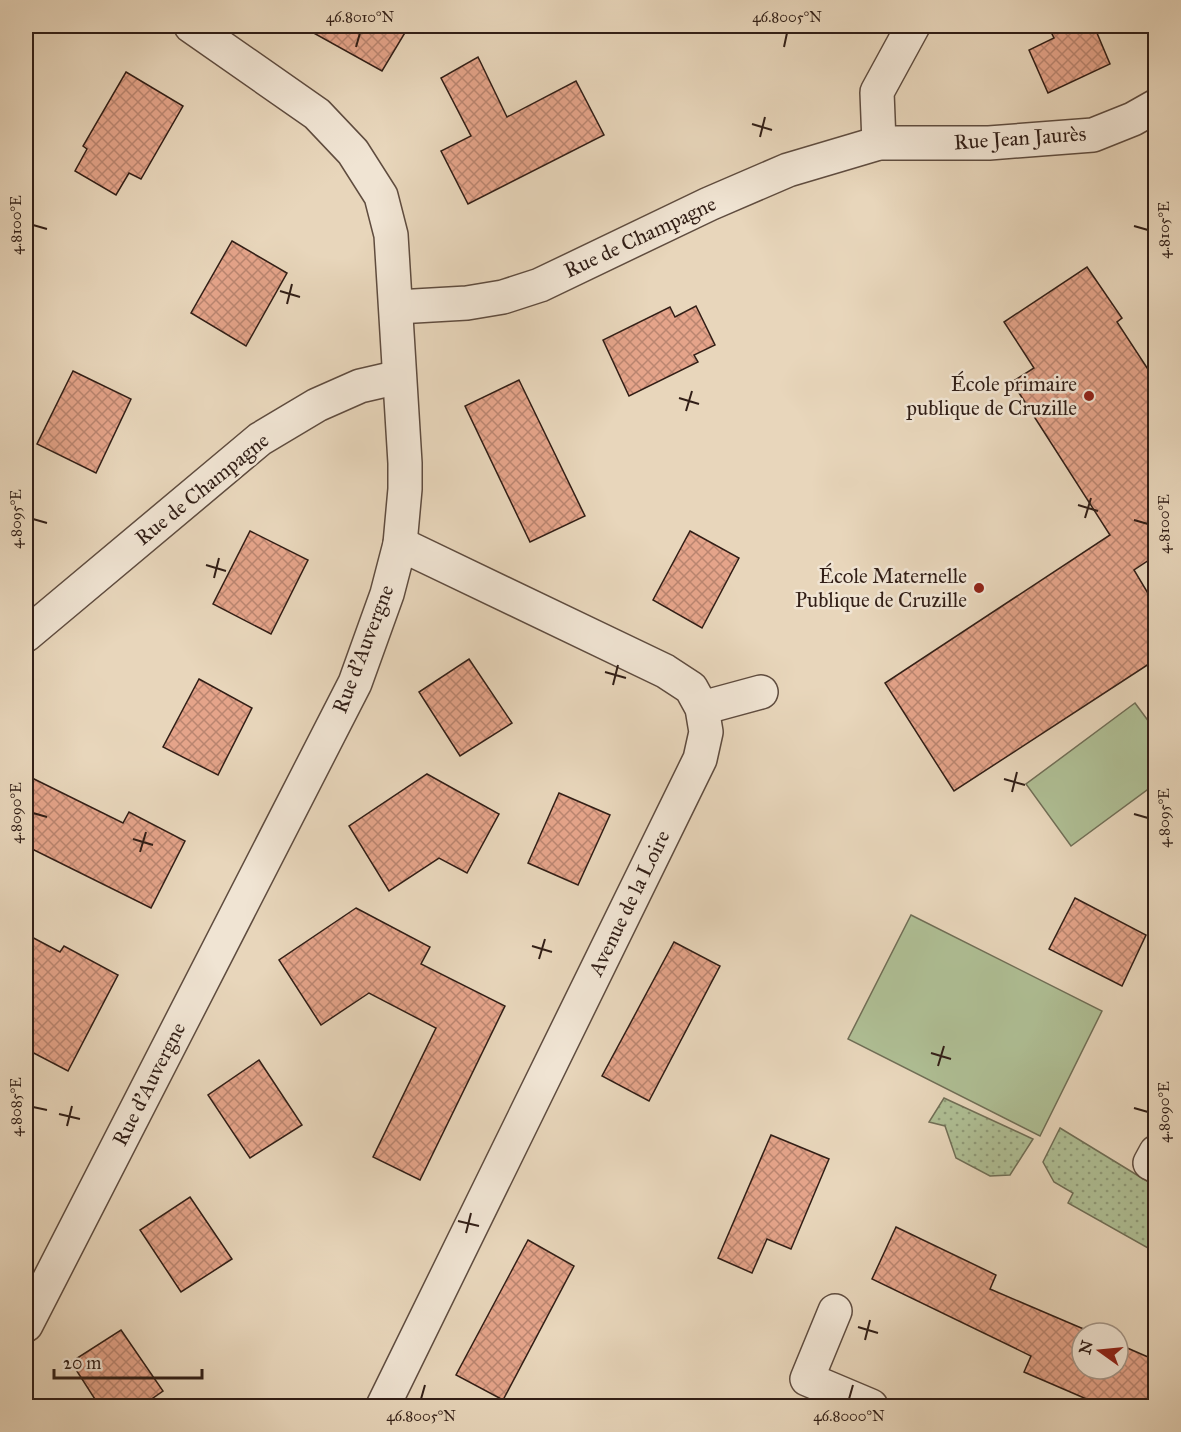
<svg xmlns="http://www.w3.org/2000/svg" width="1181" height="1432" viewBox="0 0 1181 1432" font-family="'IM FELL Great Primer',serif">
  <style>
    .grass { fill: url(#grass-dots); stroke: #706e56; stroke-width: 1.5 }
    .park { fill: #afbf95; stroke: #706e56; stroke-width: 1.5 }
    .building { fill: url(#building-cross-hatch); stroke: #311e16; stroke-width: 1.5 }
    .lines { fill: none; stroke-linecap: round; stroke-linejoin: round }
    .minor-casing { stroke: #5f4c3f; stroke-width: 36 }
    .minor { stroke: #f0e4d3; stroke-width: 33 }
    .ticks { fill: none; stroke: #311e16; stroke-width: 2 }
    .poi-dot { fill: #8f2418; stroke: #f0e4d3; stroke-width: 2 }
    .labels { text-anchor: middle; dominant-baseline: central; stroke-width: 5; stroke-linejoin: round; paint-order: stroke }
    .street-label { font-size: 21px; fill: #311e16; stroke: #f0e4d3 }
    .poi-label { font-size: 21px; fill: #311e16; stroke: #f0e4d3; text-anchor: end }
    .neatline { fill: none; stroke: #311e16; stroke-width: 2 }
    .ticks-label { font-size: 15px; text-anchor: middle; fill: #311e16 }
  </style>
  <defs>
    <pattern id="grass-dots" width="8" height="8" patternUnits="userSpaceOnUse" patternTransform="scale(1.5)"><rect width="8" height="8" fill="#afbf95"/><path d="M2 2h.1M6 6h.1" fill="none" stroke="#8f9b79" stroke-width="1.8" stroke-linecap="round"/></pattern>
    <pattern id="building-cross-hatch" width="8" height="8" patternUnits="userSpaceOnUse" patternTransform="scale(1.5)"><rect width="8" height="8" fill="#e5a48a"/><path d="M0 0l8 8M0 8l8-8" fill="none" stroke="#ba8570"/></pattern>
  </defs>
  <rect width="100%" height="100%" fill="#e8d6bb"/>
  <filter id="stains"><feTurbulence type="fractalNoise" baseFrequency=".00333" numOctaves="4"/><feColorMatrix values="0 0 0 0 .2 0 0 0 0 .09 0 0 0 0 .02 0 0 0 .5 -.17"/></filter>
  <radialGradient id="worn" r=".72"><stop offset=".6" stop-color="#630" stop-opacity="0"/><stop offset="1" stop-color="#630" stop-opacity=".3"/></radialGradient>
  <!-- grass -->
  <g class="grass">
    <path d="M 944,1098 L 1033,1139 L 1010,1175 L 990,1176 L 956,1158 L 945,1126 L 929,1122 Z"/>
    <path d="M 1060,1128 L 1155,1186 L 1155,1252 L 1068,1203 L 1073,1193 L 1054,1182 L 1043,1162 Z"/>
  </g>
  <!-- park -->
  <g class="park">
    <path d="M 1135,703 L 1155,730 L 1155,784 L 1071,846 L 1026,784 Z"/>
    <path d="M 911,915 L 1102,1011 L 1040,1136 L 848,1039 Z"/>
  </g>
  <!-- building -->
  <g class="building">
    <path d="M 301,26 L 409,26 L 382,71 Z"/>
    <path d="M 1048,26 L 1094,26 L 1110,64 L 1048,93 L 1029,50 L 1054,38 Z"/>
    <path d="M 478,57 L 507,117 L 576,81 L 604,135 L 468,204 L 441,151 L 471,136 L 441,78 Z"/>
    <path d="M 126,72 L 183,106 L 141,179 L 129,173 L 116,195 L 75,171 L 87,149 L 83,146 Z"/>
    <path d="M 232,241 L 287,273 L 246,346 L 191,313 Z"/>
    <path d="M 1087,267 L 1122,318 L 1117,322 L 1155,380 L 1155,556 L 1134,570 L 1155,605 L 1155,660 L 954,791 L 885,683 L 1110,535 L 1012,382 L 1034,368 L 1004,322 Z"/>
    <path d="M 696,306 L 715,345 L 694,355 L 698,362 L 629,396 L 603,340 L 670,307 L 675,317 Z"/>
    <path d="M 73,371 L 131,399 L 96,473 L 37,444 Z"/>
    <path d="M 519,380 L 585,516 L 530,542 L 465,406 Z"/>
    <path d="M 250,531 L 308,560 L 271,634 L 213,604 Z"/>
    <path d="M 690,531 L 739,558 L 702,628 L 653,600 Z"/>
    <path d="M 469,659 L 512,723 L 460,756 L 419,692 Z"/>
    <path d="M 199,679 L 252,708 L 218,775 L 163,747 Z"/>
    <path d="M 427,774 L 499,814 L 467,873 L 439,858 L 389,891 L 349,826 Z"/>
    <path d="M 26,775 L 123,823 L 129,812 L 185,841 L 151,908 L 26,846 Z"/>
    <path d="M 559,793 L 610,815 L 578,885 L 528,863 Z"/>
    <path d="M 1075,898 L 1146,935 L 1122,986 L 1049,949 Z"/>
    <path d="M 356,908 L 430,947 L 421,964 L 505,1006 L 420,1180 L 373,1157 L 436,1028 L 369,993 L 321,1025 L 279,960 Z"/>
    <path d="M 26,934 L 60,952 L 64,946 L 118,975 L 68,1071 L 26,1049 Z"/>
    <path d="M 674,942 L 720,966 L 649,1101 L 602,1076 Z"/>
    <path d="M 259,1060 L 302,1125 L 250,1158 L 208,1095 Z"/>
    <path d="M 771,1135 L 829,1159 L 791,1249 L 767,1239 L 752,1273 L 718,1258 Z"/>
    <path d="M 190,1197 L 232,1259 L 181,1292 L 140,1230 Z"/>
    <path d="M 896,1227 L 996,1275 L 990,1289 L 1093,1333 L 1082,1333 L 1082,1369 L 1118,1369 L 1118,1344 L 1155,1360 L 1155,1384 L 1146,1407 L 1105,1407 L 1024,1372 L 1031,1356 L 872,1279 Z"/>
    <path d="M 528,1240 L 574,1266 L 503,1400 L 456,1375 Z"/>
    <path d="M 121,1330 L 163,1391 L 140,1407 L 100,1407 L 71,1362 Z"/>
  </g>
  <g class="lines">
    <defs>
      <g id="minor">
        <path d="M 879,143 L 877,92 L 913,26"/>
        <path d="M 397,307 L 467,303 L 503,297 L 540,285 L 709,204 L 788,170 L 879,143 L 989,143 L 1093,135 L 1133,119 L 1156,106"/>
        <path d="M 26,635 L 260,439 L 317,405 L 360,386 L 399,377"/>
        <path d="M 702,708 L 761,692"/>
        <path d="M 1156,1152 L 1150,1163 L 1156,1166"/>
        <path d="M 835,1311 L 807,1379 L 871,1406"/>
        <path d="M 26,1325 L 355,683 L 387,594 L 400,544 L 405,489 L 405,463 L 391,235 L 381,196 L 353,152 L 317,114 L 191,26"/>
        <path d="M 383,1406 L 700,759 L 706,732 L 702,708 L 691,688 L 665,671 L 400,544"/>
      </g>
    </defs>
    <!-- minor casing -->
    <use href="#minor" class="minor-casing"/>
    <!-- minor -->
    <use href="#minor" class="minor"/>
  </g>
  <!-- ticks -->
  <path class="ticks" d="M 356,47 L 360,33M 784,47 L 787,33M 752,124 L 772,130M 760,137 L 765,117M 33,225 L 47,229M 1134,226 L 1148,230M 280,291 L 300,297M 287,304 L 292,284M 679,398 L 699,404M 686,411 L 692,391M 1078,505 L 1098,511M 1085,518 L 1091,498M 33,519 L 47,523M 1134,520 L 1148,524M 206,565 L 226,571M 214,578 L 219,558M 605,672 L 626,678M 613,685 L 618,665M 1004,779 L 1025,785M 1012,792 L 1017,772M 33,813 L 47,817M 1134,814 L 1148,818M 133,839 L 153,845M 140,852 L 146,832M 532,946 L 552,952M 539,959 L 545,939M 931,1053 L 951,1059M 938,1066 L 944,1046M 33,1107 L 47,1110M 1134,1108 L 1148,1112M 59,1114 L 80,1119M 67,1126 L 72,1106M 458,1221 L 479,1226M 466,1233 L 471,1213M 858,1327 L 878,1333M 865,1340 L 870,1320M 421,1399 L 425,1385M 849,1399 L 853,1385"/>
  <!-- markers -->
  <g class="poi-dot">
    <circle cx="1089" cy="396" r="6"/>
    <circle cx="979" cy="588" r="6"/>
  </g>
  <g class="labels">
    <!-- street labels -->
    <g class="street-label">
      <text transform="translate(1020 138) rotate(-4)">Rue Jean Jaurès</text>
      <text transform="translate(640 237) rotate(-25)">Rue de Champagne</text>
      <text transform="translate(202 489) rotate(-39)">Rue de Champagne</text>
      <text transform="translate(363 649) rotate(-69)">Rue d'Auvergne</text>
      <text transform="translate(629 903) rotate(-64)">Avenue de la Loire</text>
      <text transform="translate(149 1084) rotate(-63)">Rue d'Auvergne</text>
    </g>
    <!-- poi labels -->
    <g class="poi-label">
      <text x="1077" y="384">École primaire<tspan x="1077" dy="24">publique de Cruzille</tspan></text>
      <text x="967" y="576">École Maternelle<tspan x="967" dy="24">Publique de Cruzille</tspan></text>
    </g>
  </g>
  <!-- margin -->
  <rect width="1181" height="1432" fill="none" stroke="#e8d6bb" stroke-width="66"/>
  <!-- north arrow -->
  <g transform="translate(1100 1351) rotate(285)"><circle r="28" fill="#f0e4d3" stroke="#a49587" stroke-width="1.5"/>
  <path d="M0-4.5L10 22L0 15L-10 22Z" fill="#8f2418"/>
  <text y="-9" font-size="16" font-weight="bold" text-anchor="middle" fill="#311e16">N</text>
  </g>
  <!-- scale -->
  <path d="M54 1369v9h148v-9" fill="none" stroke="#311e16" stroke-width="3"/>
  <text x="63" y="1369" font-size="18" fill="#311e16" stroke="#f0e4d3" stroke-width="4.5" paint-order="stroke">20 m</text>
  <rect x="33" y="33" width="1115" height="1366" class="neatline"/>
  <g class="ticks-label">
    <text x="360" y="22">46.8010°N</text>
    <text x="787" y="22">46.8005°N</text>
    <text transform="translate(16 225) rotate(-90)" y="5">4.8100°E</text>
    <text transform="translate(1164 230) rotate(-90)" y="5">4.8105°E</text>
    <text transform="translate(16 519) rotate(-90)" y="5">4.8095°E</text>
    <text transform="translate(1164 524) rotate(-90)" y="5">4.8100°E</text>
    <text transform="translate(16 813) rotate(-90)" y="5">4.8090°E</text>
    <text transform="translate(1164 818) rotate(-90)" y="5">4.8095°E</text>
    <text transform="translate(16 1107) rotate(-90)" y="5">4.8085°E</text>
    <text transform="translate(1164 1112) rotate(-90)" y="5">4.8090°E</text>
    <text x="421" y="1421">46.8005°N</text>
    <text x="849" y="1421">46.8000°N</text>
  </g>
  <rect width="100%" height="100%" filter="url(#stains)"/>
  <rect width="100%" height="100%" fill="url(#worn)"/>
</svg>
